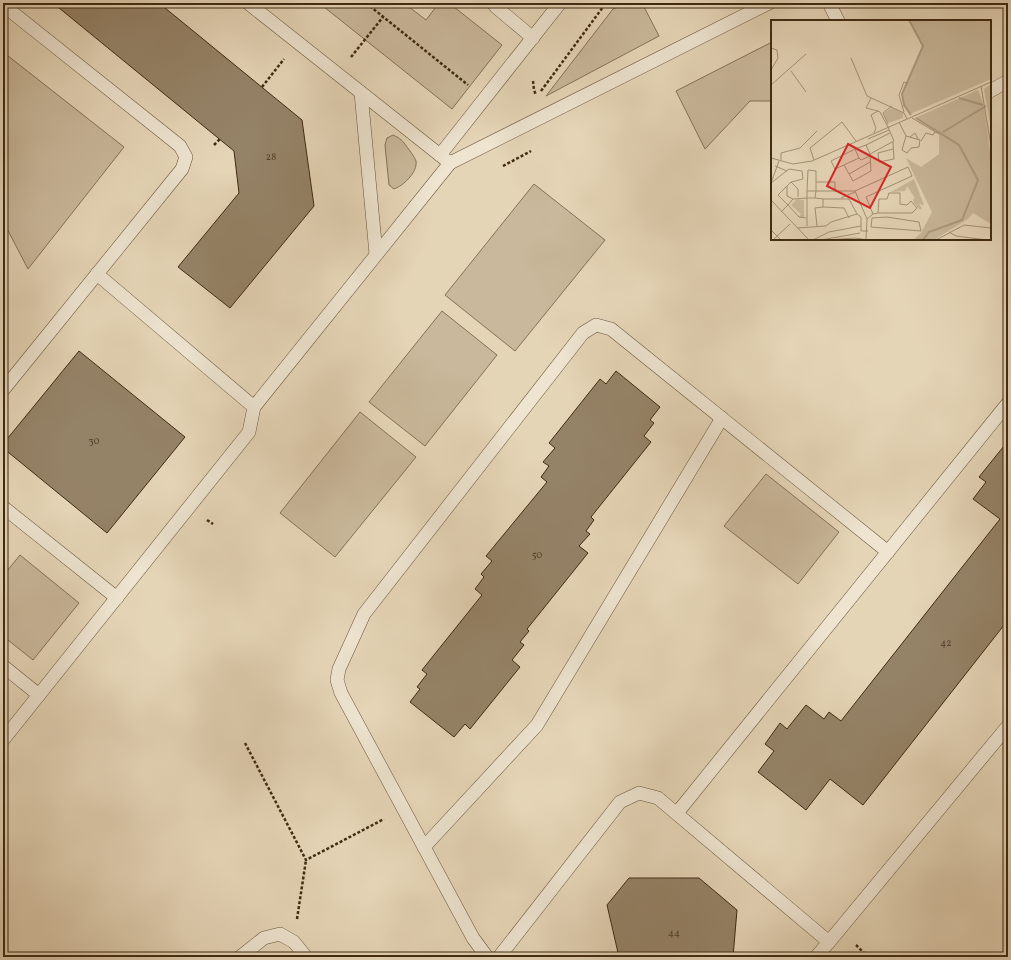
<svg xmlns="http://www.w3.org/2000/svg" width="1011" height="960" viewBox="0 0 1011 960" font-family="Vollkorn,serif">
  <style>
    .green { fill: #c9b89b; stroke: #847156 }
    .building { fill: #958368; stroke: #3f2a12 }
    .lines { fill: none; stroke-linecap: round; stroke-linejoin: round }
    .lane-casing { stroke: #68553b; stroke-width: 14 }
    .path { stroke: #3f2a12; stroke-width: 2.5; stroke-dasharray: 3 2; stroke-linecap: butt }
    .lane { stroke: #eee4d0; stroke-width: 13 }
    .labels { text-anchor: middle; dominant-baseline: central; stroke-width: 3; stroke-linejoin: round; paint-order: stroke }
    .number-label { font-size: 10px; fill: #544028 }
    .inset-river { fill: none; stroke: #ad9b7f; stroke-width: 2 }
    .inset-road { fill: none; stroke: #a39175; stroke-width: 1 }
    .view { fill: #d62828; fill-opacity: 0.15; stroke: #d62828; stroke-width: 2 }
    .inset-edge { fill: none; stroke: #3f2a12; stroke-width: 2 }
  </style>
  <rect width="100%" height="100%" fill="#e5d5b7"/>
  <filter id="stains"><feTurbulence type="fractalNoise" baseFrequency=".005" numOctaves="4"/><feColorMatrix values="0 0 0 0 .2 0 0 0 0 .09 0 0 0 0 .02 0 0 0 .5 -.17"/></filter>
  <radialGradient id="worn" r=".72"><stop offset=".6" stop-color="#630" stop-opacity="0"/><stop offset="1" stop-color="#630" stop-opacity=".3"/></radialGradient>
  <!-- green -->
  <g class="green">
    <path d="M 319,3 L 404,3 L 426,20 L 439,3 L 449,3 L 502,45 L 452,109 Z"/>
    <path d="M 626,3 L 642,3 L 659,36 L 546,96 L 613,9 Z"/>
    <path d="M 772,42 L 772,101 L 750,101 L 705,149 L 676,91 Z"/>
    <path d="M 3,52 L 124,147 L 28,269 L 3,221 Z"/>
    <path d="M 393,135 C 400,138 403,141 407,147 C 410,151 414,156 416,161 C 418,172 403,186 394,189 L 389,185 L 385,145 L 387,138 Z"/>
    <path d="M 534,184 L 605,240 L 515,351 L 445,295 Z"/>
    <path d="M 442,311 L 497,355 L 425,446 L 369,402 Z"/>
    <path d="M 360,412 L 416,457 L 335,557 L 280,513 Z"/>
    <path d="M 766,474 L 839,532 L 798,584 L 724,526 Z"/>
    <path d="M 20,555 L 79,603 L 33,660 L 3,636 L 3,576 Z"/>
  </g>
  <!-- building -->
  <g class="building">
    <path d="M 53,3 L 159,3 L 302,120 L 314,206 L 230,308 L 178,267 L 239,193 L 234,151 Z"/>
    <path d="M 79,351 L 185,437 L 107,533 L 3,448 L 3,444 Z"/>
    <path d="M 616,371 L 660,407 L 650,420 L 654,423 L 644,436 L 651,442 L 591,517 L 594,520 L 586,531 L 590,534 L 579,546 L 588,553 L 527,629 L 529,631 L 520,642 L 524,645 L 512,660 L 520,667 L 470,729 L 465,724 L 454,737 L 410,702 L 420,689 L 417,687 L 427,674 L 422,670 L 482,595 L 475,589 L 484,577 L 481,574 L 492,561 L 486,556 L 547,482 L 541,477 L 549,466 L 543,462 L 555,448 L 549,443 L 600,379 L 606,384 Z"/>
    <path d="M 1008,441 L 1008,620 L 863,805 L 830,779 L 806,810 L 758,772 L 774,751 L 765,744 L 780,723 L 787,729 L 806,705 L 824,719 L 829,712 L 841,721 L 1000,519 L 973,499 L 986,482 L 979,477 Z"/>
    <path d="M 629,878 L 699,878 L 737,910 L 733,957 L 619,957 L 607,905 Z"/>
  </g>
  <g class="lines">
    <defs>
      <g id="lane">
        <path d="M 493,3 L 496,7 L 533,38"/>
        <path d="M 829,3 L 838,21"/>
        <path d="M 3,5 L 180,146 L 186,157 L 182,169 L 3,390"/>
        <path d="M 990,91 L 1008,81"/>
        <path d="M 361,93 L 376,254"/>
        <path d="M 440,155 L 560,3"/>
        <path d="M 450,163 L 769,3"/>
        <path d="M 97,274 L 254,407"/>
        <path d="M 3,507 L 117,598"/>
        <path d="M 3,666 L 39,695"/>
        <path d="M 3,740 L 249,432 L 254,407 L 450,163 L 248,3"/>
        <path d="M 677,813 L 1008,403"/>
        <path d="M 424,847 L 537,725 L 722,418"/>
        <path d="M 829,942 L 1008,726"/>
        <path d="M 240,957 L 264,938 L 280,934 L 294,942 L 306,957"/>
        <path d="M 487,957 L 473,938 L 341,693 L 337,680 L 339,669 L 364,614 L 583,333 L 596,325 L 611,329 L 888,552"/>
        <path d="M 499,957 L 620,802 L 639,793 L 658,798 L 829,942 L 816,957"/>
      </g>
    </defs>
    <!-- lane casing -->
    <use href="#lane" class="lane-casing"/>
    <!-- path -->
    <g class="path">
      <path d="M 366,3 L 468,85"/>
      <path d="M 351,57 L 383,17"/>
      <path d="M 533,81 L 534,90 L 536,95"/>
      <path d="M 262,87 L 284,59"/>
      <path d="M 541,91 L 606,3"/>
      <path d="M 214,145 L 220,139"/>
      <path d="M 503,166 L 531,151"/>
      <path d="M 207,520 L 213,524"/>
      <path d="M 245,743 L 306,860 L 384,819"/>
      <path d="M 297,919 L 306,860"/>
      <path d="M 856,945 L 868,957"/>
    </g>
    <!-- lane -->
    <use href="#lane" class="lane"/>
  </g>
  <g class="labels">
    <!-- number labels -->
    <g class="number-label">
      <text x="271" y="157">28</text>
      <text x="94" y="441">30</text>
      <text x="537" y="555">50</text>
      <text x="946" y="643">42</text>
      <text x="674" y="933">44</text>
    </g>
  </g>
  <!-- overview -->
  <g transform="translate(771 20)">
    <rect width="220" height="220" fill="#e5d5b7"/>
    <path d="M 138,0 L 220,0 L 220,59 L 139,94 L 133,85 L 131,74 L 152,26 ZM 220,64 L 220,109 L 213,69 ZM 207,70 L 213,86 L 220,140 L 220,204 L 202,193 L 197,199 L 163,220 L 142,220 L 150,213 L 161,192 L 135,138 L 150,147 L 168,134 L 168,113 L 144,98 ZM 121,88 L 132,93 L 132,98 L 117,103 L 113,93 ZM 143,159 L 153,185 L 148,184 L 151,188 L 149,190 L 143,183 L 142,179 L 144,178 L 136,166 L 134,171 L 120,172 ZM 26,179 L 33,180 L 33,198 L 28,197 L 30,194 L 20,185 Z" fill="#c9b89b"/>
    <path class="inset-river" d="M 138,0 L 152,26 L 131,74 L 133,85 L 140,95M 188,78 L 212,85M 145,98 L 188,125 L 207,160 L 191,200 L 158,212 L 152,220M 172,112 L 215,86"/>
    <path class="inset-road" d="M 0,28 L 6,30 L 7,38 L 0,50M 80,38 L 96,76 L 133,93 L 136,99M 20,51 L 35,72M 0,65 L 35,34M 210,66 L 220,126M 100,78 L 95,88 L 107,91M 133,92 L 128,75 L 133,62 L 137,64M 141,98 L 168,114M 128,102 L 135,116 L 131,130 L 136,133 L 140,128 L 148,127 L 149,120 L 135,116M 117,104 L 112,93 L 121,86M 103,113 L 105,108 L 100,95 L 107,91 L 109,92 L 117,107 L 123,121 L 99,134 L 95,125 L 119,113M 139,117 L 144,113 L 147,119M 97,119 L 118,110M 150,121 L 155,113 L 162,115 L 164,112M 95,125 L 84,129 L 88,138 L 90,140 L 99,136M 84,129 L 60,141 L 64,149 L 88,138M 122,129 L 107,133 L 108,142 L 123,139 L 122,122M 0,138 L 22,144 L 41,141 L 220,62M 10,140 L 10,133 L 29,128 L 46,111M 43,140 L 39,128 L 71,102 L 85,121M 73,145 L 82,161 L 100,151 L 99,134M 4,146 L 16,151M 37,150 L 45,151 L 45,171 L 36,171 ZM 78,154 L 99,142M 45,162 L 64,162 L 64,171M 0,163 L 18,149 L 31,151 L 32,159 L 20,162M 0,163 L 8,141M 16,166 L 16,176 L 22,179M 27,177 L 27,169 L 20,162 L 7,175 L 17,185 L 22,179 L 36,178 L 36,171M 44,178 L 45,171 L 84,171M 70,178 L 84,172M 52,179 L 78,179 L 86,194M 0,180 L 38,220M 52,187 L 73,188 L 78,198M 10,192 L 17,185 L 28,197 L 35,198M 102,194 L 107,193 L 108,179 L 116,179 L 118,173 L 129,173 L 129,184 L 136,185 L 140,181 L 146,188 L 141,193 L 107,193M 116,197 L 148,202 L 150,211 L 100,207 L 101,198 ZM 36,206 L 36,178 L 44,178 L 52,179 L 52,187 L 44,188 L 46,206M 26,208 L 55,206 L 60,202 L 86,194 L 90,197 L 90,211 L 97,211M 0,210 L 10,220M 178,212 L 185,216 L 216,220M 95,219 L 96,199 L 102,194 L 95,177 L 141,156 L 137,147 L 84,171 L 96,199M 2,220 L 19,204M 42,220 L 58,212 L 90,206M 50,220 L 89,213M 56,220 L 84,218 L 98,220M 165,220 L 193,205 L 220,208"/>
    <path class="view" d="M 77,124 L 120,147 L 99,188 L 56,166 Z"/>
    <rect width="220" height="220" class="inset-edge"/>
  </g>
  <!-- margin -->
  <rect width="1011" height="960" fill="none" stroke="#e5d5b7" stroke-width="16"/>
  <rect x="4" y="4" width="1003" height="952" fill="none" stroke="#3f2a12" stroke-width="2"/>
  <rect x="8" y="8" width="995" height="944" fill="none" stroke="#3f2a12"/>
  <rect width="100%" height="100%" filter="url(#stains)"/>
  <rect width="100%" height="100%" fill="url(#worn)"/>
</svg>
